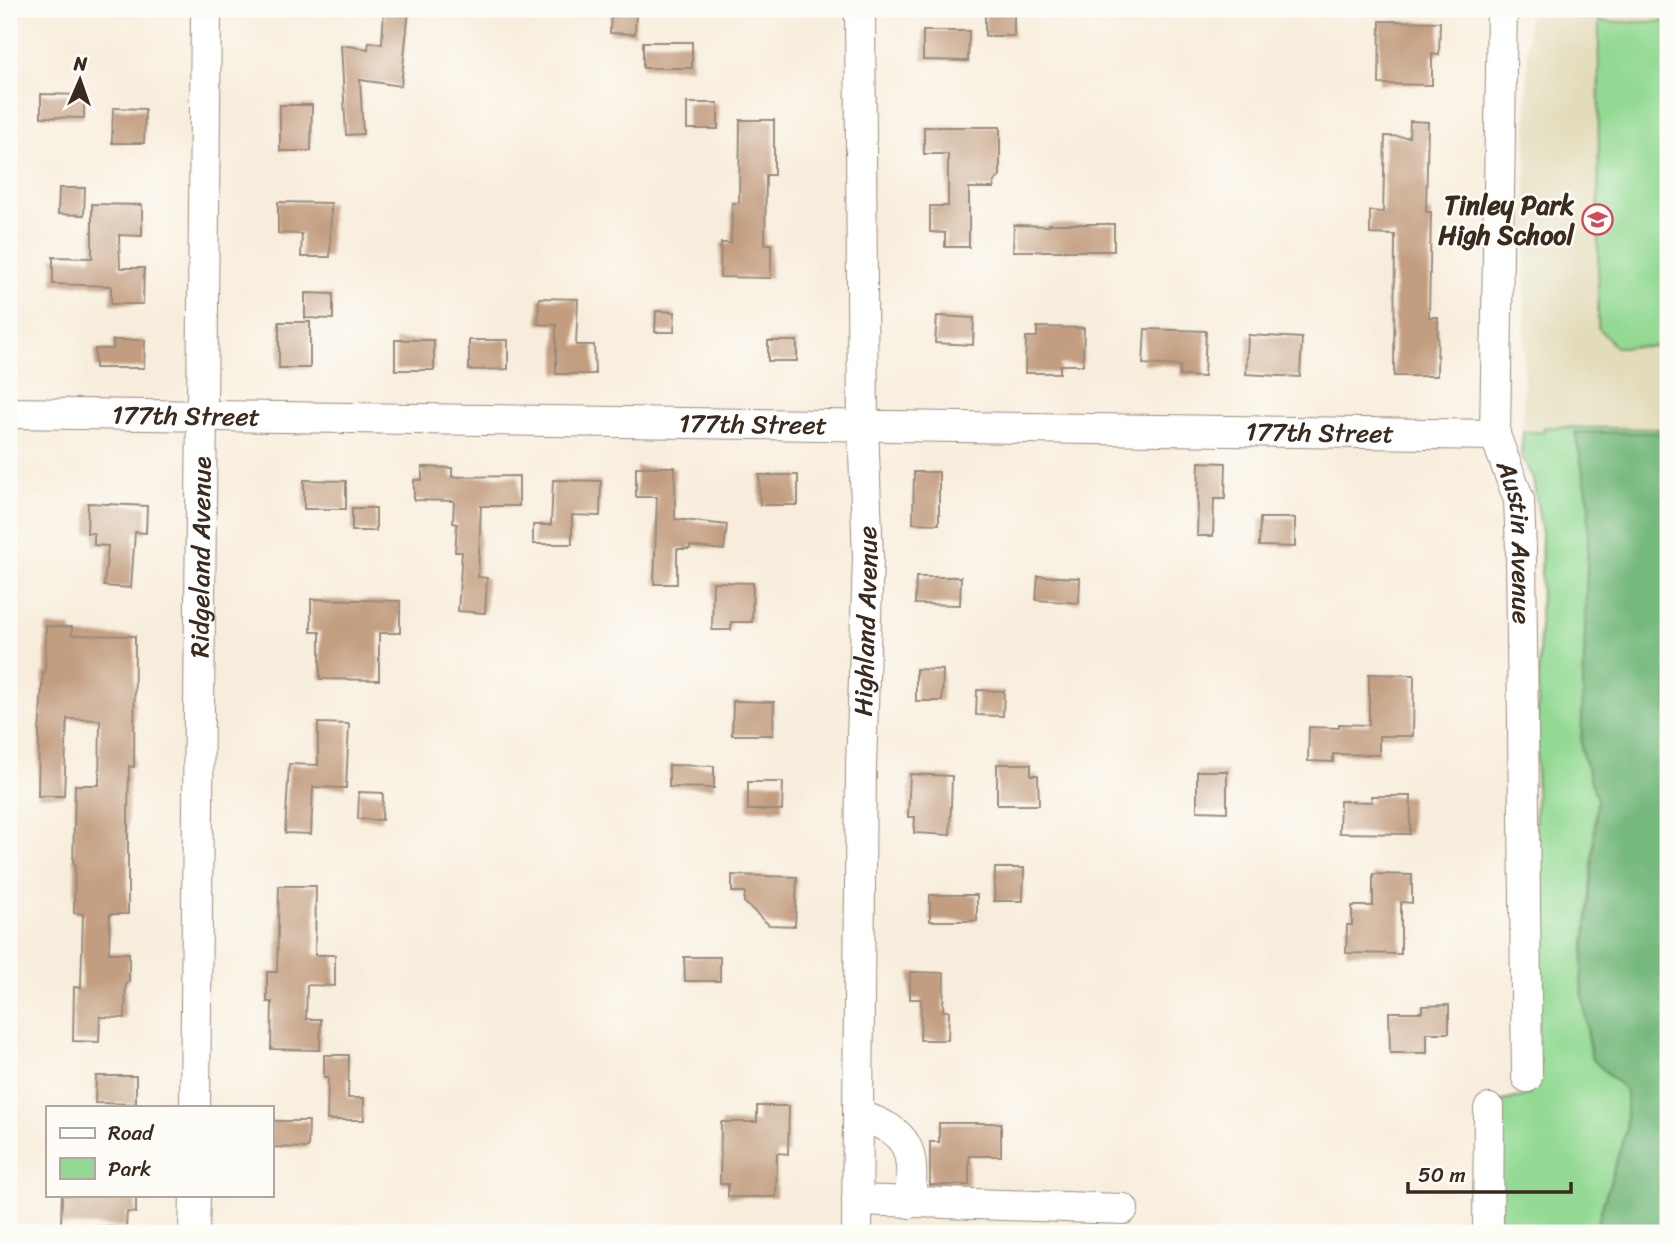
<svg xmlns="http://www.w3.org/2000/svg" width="1677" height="1242" viewBox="0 0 1677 1242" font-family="Sriracha,sans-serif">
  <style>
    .built { fill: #e2dcba }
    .green { fill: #93d993; stroke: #678258; stroke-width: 2 }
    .forest { fill: #76b97d; stroke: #58724e; stroke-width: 2 }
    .building { fill: #c29d7f }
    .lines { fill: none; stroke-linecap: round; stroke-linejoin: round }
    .minor-casing { stroke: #9a8c7d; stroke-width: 32 }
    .minor { stroke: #fff; stroke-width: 30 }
    .labels { text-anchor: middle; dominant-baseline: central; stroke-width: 5; stroke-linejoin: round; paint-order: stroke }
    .poi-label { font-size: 26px; font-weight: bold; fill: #3b2a1e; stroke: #fdfcf7; text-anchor: end }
    .street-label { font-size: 26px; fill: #3b2a1e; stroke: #fdfcf7 }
  </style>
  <rect width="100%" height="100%" fill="#fdfcf7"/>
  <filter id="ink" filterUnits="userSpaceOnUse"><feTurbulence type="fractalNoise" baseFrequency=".0143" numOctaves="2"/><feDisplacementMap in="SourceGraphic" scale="14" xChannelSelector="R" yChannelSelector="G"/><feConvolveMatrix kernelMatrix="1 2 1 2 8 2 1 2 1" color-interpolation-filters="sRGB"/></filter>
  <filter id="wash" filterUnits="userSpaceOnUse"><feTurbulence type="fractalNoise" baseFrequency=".00686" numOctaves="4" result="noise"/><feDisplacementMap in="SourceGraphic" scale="28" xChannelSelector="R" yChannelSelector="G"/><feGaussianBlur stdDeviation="1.57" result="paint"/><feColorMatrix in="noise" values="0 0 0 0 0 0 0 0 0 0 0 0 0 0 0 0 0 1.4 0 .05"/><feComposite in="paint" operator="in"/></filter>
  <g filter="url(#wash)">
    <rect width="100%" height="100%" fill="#f8eddc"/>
    <!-- built -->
    <path class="built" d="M 1528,9 L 1668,9 L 1668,433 L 1523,432 Z"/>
    <!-- green -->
    <g class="green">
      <path d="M 1599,22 L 1668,22 L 1668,346 L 1615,347 L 1598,327 Z"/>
      <path d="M 1544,427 L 1668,429 L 1668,1233 L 1498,1233 L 1498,1102 L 1529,1095 L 1542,534 L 1533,479 L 1521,455 L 1523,432 L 1544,432 Z"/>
    </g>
    <!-- forest -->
    <path class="forest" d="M 1575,432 L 1668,433 L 1668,1233 L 1594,1233 L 1626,1130 L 1626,1091 L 1591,1058 L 1581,980 L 1589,907 L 1597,799 L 1581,750 L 1589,502 Z"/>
    <g id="blocks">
      <!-- building -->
      <g class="building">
        <path d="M 384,9 L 409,9 L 401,86 L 360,80 L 363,134 L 346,135 L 341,45 L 368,49 L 369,42 L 382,44 Z"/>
        <path d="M 611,10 L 636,11 L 635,34 L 610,33 Z"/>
        <rect x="985" y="10" width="29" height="26"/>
        <path d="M 1380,21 L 1440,22 L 1439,55 L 1432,54 L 1432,85 L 1379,84 Z"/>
        <path d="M 923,31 L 969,31 L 968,61 L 923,60 Z"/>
        <rect x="643" y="42" width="49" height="26"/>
        <path d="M 41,94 L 84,95 L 84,118 L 41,117 Z"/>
        <rect x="687" y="103" width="31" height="26"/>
        <path d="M 280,105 L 312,105 L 311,151 L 280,151 Z"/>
        <path d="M 113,108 L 145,109 L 144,143 L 112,143 Z"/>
        <path d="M 740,120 L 774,120 L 774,175 L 766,175 L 765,244 L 771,244 L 771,278 L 720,277 L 721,243 L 731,243 L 732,203 L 739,203 Z"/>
        <path d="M 1410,121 L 1428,122 L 1426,212 L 1431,212 L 1429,317 L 1438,317 L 1437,376 L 1394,376 L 1395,235 L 1370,234 L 1370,211 L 1383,212 L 1385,136 L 1409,137 Z"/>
        <path d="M 924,127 L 1000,127 L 1000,176 L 994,182 L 994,188 L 969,188 L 969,247 L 945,247 L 945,233 L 930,232 L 930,206 L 948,206 L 948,154 L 924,154 Z"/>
        <path d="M 59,188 L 85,188 L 84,215 L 58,214 Z"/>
        <path d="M 278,202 L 331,203 L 330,257 L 301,257 L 302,234 L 278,233 Z"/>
        <path d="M 92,204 L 142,205 L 142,236 L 119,235 L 120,268 L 144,268 L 143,304 L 111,304 L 111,286 L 53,284 L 53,257 L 92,258 Z"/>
        <path d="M 1049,224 L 1114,224 L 1114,251 L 1013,251 L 1014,225 L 1049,226 Z"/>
        <path d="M 305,293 L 333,294 L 333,319 L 305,318 Z"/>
        <path d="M 539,298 L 578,299 L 576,345 L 594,345 L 595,374 L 556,374 L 556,325 L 538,324 Z"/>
        <path d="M 656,311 L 675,312 L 674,332 L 655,332 Z"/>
        <path d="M 937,316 L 974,318 L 973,345 L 935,343 Z"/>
        <rect x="279" y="322" width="31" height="46"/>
        <path d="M 1037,327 L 1084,328 L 1083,365 L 1060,365 L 1060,373 L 1025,373 L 1026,337 L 1037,337 Z"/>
        <path d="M 1145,329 L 1206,331 L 1204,377 L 1180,376 L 1180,366 L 1143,364 Z"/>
        <path d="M 1248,335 L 1302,338 L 1300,377 L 1246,374 Z"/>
        <path d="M 113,340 L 145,340 L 144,368 L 95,368 L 95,349 L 113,349 Z"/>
        <rect x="395" y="340" width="39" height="30"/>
        <path d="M 469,340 L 508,340 L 508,369 L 469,370 Z"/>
        <rect x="768" y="341" width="29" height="20"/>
        <path d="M 1199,462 L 1226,463 L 1225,499 L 1214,499 L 1213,536 L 1197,536 Z"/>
        <path d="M 422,467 L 452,468 L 452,477 L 519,476 L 519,506 L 481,506 L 478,577 L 487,578 L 485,613 L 458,611 L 462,552 L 455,552 L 457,524 L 453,523 L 454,501 L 414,500 L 414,480 L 422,480 Z"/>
        <path d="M 636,467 L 675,467 L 675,519 L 727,525 L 724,550 L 690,546 L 690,549 L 677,549 L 677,584 L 654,584 L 657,497 L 636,497 Z"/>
        <path d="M 914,472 L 939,472 L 939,524 L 913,523 Z"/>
        <path d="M 759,475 L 798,475 L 798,505 L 760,505 Z"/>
        <path d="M 304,480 L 346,481 L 346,509 L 304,509 Z"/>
        <path d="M 553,480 L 601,481 L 600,516 L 572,515 L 572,544 L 533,544 L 533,525 L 551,525 Z"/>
        <path d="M 88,503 L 147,506 L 146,533 L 135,532 L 131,588 L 104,586 L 108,546 L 94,545 L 94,533 L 87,533 Z"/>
        <rect x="352" y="508" width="24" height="23"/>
        <path d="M 1260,518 L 1295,518 L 1295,547 L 1259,546 Z"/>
        <path d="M 1038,576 L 1080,578 L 1079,603 L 1036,600 Z"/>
        <path d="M 916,577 L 961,577 L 960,605 L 915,604 Z"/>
        <path d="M 713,582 L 753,583 L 752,622 L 731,622 L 731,630 L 712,630 Z"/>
        <path d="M 311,599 L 400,601 L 400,633 L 379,633 L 379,680 L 320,679 L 320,632 L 311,632 Z"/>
        <path d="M 46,626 L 72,627 L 72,635 L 135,636 L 134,767 L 129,766 L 128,815 L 128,914 L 110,914 L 109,953 L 129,953 L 129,982 L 126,982 L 125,1018 L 100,1017 L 99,1042 L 73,1041 L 74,987 L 81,988 L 83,914 L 74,913 L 75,864 L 73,864 L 75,785 L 99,785 L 100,720 L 67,719 L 64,796 L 38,796 L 39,733 L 43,672 L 45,673 Z"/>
        <path d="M 916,669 L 943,670 L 942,701 L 916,701 Z"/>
        <path d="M 1369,674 L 1414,675 L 1413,736 L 1379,736 L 1379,755 L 1333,754 L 1333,762 L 1308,761 L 1309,727 L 1339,728 L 1339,724 L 1369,725 Z"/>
        <path d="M 977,690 L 1004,691 L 1003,716 L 976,715 Z"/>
        <path d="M 733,701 L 774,702 L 773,735 L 732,735 Z"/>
        <path d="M 318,723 L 349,724 L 346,788 L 313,787 L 311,834 L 285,833 L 289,764 L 318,765 Z"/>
        <path d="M 997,764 L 1031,764 L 1031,775 L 1038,775 L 1039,805 L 997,805 Z"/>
        <path d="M 669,765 L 714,766 L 714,788 L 669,787 Z"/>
        <path d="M 1197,771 L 1227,771 L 1227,812 L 1197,811 Z"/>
        <path d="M 910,774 L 952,776 L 950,835 L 914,833 L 915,817 L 908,817 Z"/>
        <path d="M 748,782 L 783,782 L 782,810 L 748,810 Z"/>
        <path d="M 359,792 L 383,793 L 382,820 L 358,819 Z"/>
        <path d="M 1371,796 L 1411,796 L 1410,834 L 1339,833 L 1340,801 L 1372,802 Z"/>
        <path d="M 995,868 L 1024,868 L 1023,901 L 994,901 Z"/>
        <path d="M 1373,874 L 1412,875 L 1412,903 L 1401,902 L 1401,954 L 1346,953 L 1347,925 L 1352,925 L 1352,906 L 1373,906 Z"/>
        <path d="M 732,875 L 797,877 L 795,926 L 769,925 L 744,902 L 745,892 L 732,892 Z"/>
        <path d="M 279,886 L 316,886 L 315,955 L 335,955 L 335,986 L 307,985 L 306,1019 L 321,1019 L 320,1050 L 271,1049 L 272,1002 L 267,1002 L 267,972 L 277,972 Z"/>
        <rect x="930" y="895" width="47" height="26"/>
        <path d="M 684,957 L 720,957 L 720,981 L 685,981 Z"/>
        <path d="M 910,972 L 944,973 L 943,1011 L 949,1011 L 948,1040 L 920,1040 L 921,999 L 910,999 Z"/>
        <path d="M 1449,1005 L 1449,1033 L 1427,1033 L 1427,1053 L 1390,1053 L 1389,1012 L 1422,1012 L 1422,1006 Z"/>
        <path d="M 324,1055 L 349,1055 L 348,1098 L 364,1098 L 364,1120 L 327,1120 L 328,1077 L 324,1077 Z"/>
        <path d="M 96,1076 L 136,1076 L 136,1104 L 95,1103 Z"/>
        <path d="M 757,1106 L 789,1106 L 788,1154 L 777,1153 L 776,1197 L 728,1197 L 728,1184 L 720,1184 L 721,1122 L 757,1122 Z"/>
        <path d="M 271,1121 L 309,1121 L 308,1148 L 271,1147 Z"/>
        <path d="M 939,1123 L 1001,1123 L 1001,1156 L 969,1156 L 969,1185 L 930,1185 L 930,1142 L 939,1142 Z"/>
        <path d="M 62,1195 L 136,1195 L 136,1213 L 127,1212 L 126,1227 L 61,1225 Z"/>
      </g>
    </g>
  </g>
  <g filter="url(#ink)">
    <use href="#blocks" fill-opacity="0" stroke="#9a8c7d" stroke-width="2"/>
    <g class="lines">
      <defs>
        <g id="minor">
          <path id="s1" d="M 1502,9 L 1495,435 L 1519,500 L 1521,551 L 1527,1077"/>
          <path id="s2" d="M 9,413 L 1495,435"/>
          <path id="s3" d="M 195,1107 L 206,9"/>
          <path d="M 858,1115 C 912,1133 914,1149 910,1203"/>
          <path d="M 857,1200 L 1123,1209"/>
          <path d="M 194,1233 L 195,1195"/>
          <path id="s4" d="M 857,1233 L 861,766 L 868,558 L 863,426 L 860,9"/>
          <path d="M 1488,1233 L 1489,1109"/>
        </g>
      </defs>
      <!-- minor casing -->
      <use href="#minor" class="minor-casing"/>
      <!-- minor -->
      <use href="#minor" class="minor"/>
    </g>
  </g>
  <!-- icons -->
  <defs>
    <symbol id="school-ring" viewBox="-11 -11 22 22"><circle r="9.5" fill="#fdfcf7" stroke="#d1495b" stroke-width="1.5"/><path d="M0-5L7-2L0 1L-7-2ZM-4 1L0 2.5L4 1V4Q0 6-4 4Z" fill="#d1495b"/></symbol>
  </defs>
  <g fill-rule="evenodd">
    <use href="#school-ring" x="1580" y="202" width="35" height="35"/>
  </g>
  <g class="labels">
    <!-- poi labels -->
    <g class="poi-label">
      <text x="1574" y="205">Tinley Park<tspan x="1574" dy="30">High School</tspan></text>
    </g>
    <!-- street labels -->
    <g class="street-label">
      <text stroke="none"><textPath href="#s2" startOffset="177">177th Street</textPath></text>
      <text stroke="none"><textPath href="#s2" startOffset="744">177th Street</textPath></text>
      <text stroke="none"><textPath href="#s2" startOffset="1311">177th Street</textPath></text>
      <text stroke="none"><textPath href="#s1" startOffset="537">Austin Avenue</textPath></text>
      <text stroke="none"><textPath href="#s3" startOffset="550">Ridgeland Avenue</textPath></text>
      <text stroke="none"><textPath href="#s4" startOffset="612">Highland Avenue</textPath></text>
    </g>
  </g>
  <!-- margin -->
  <rect width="1677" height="1242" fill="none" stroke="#fdfcf7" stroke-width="35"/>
  <!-- legend -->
  <rect x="46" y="1106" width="228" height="91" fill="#fdfcf7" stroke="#afa8a0" stroke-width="2"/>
  <rect x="60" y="1128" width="35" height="10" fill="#ffffff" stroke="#afa8a0" stroke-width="2"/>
  <text x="108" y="1140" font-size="21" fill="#3b2a1e">Road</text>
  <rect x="60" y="1158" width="35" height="21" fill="#93d993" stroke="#afa8a0" stroke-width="2"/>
  <text x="108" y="1176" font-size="21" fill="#3b2a1e">Park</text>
  <!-- north arrow -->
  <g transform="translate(80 80) rotate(2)" stroke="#fdfcf7" stroke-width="5" paint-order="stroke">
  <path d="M0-5L12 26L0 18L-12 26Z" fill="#3b2a1e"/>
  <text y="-10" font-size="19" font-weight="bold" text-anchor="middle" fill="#3b2a1e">N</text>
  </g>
  <!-- scale -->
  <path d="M1408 1182v10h163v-10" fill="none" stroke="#3b2a1e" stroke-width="3.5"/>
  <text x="1418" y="1182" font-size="21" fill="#3b2a1e" stroke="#fdfcf7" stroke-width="5" paint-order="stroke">50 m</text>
</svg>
